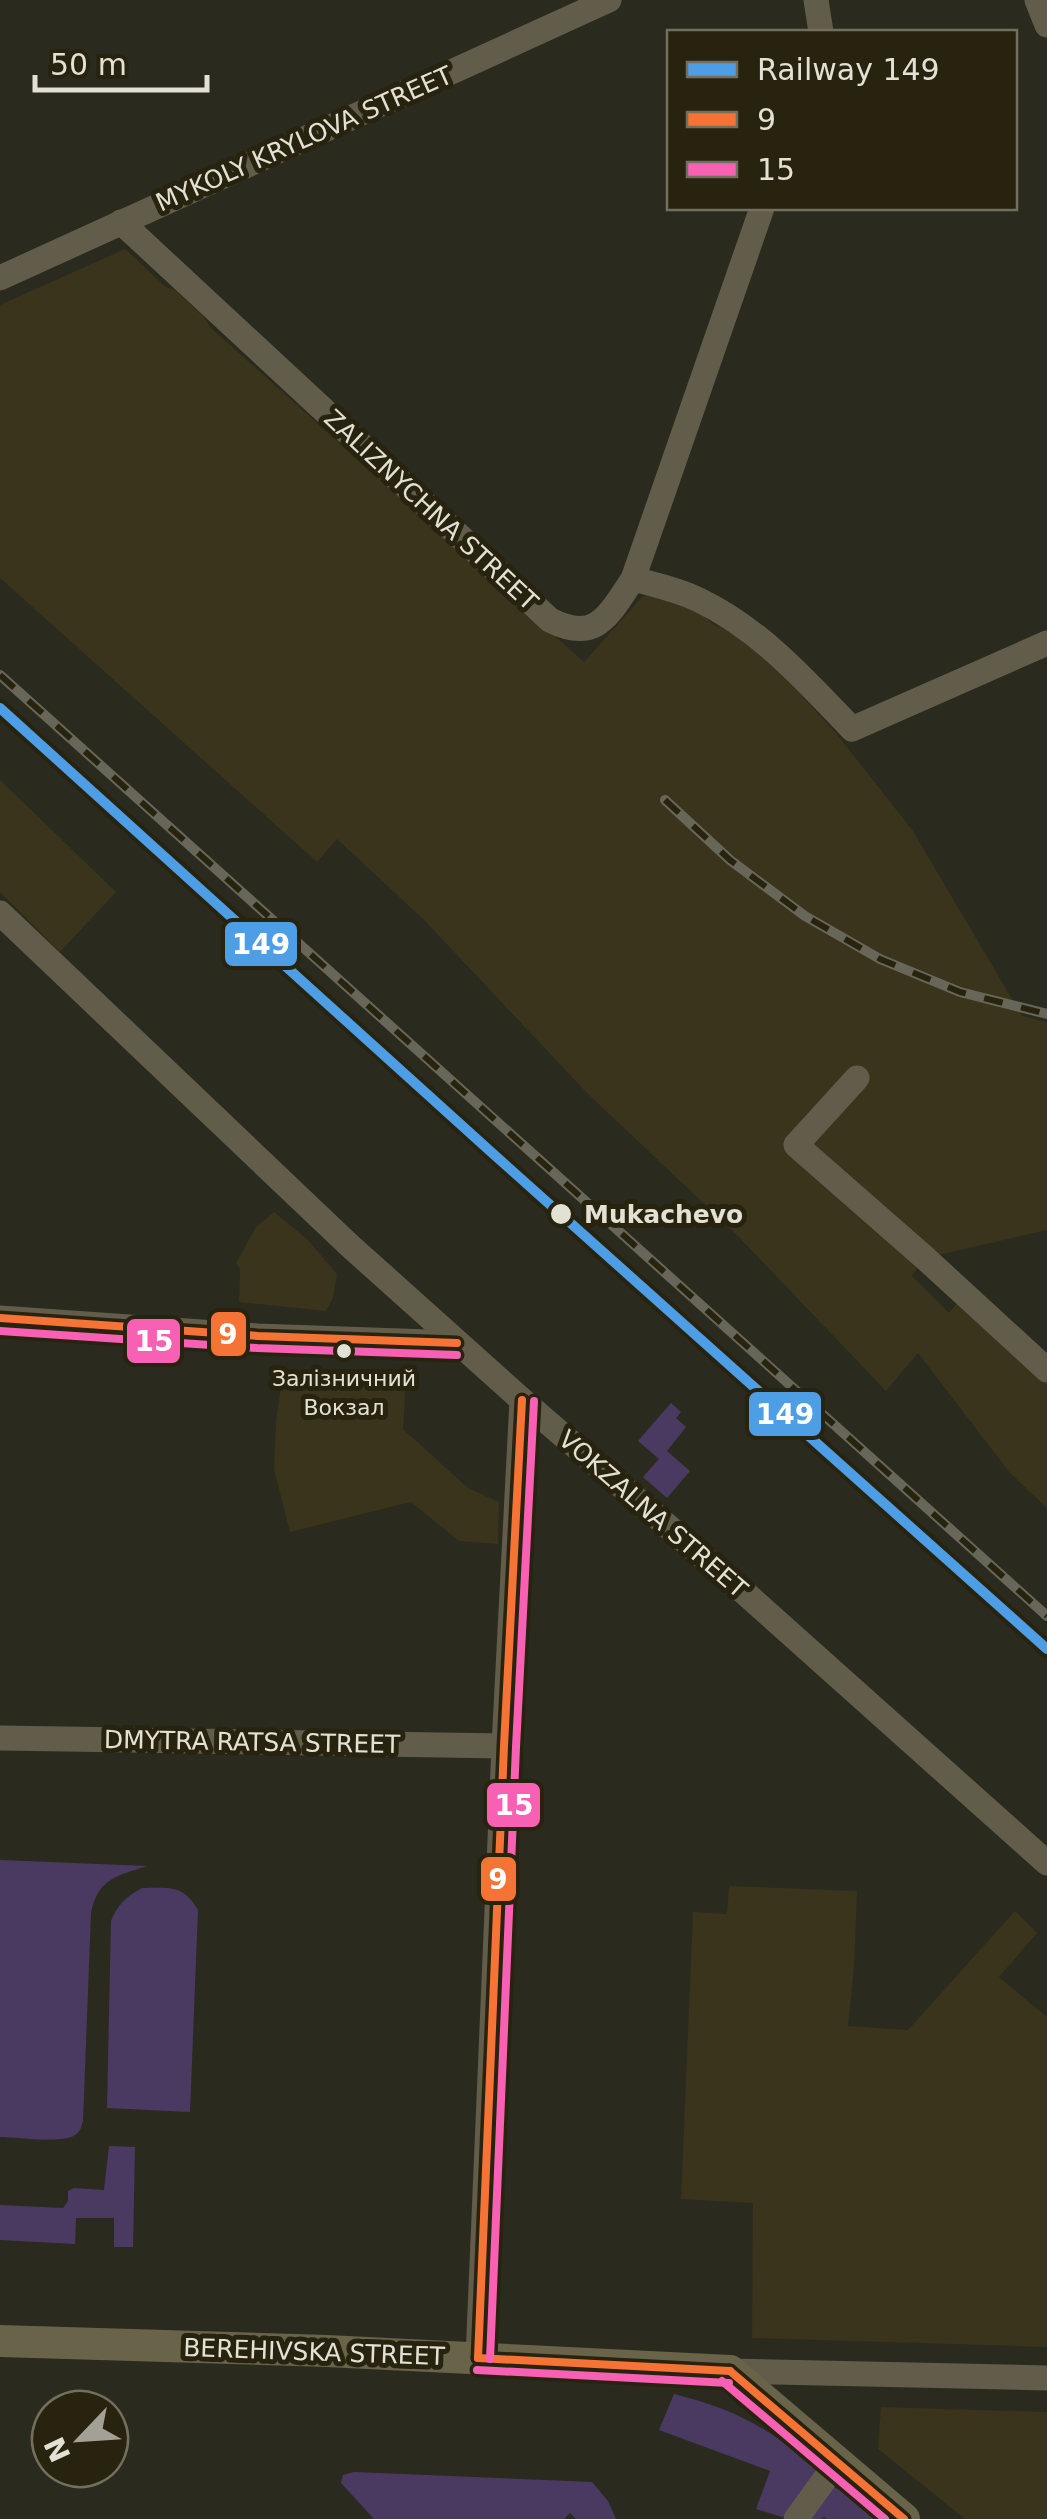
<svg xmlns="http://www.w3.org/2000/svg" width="1047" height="2519" viewBox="0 0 1047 2519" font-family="'DejaVu Sans',sans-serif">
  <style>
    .built { fill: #39341b }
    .green { fill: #4a3a62 }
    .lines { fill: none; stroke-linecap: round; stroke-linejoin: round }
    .minor { stroke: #615d4a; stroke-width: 25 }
    .major { stroke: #686349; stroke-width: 32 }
    .rail-casing { stroke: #676658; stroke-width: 10 }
    .rail { stroke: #27230f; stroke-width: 6; stroke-dasharray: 19; stroke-linecap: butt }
    .bus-1-casing { stroke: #27230f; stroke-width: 15 }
    .bus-2-casing { stroke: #27230f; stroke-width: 15 }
    .bus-1 { stroke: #f57335; stroke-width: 8 }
    .bus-2 { stroke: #f860b3; stroke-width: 8 }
    .rail-1-casing { stroke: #27230f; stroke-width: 18 }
    .rail-1 { stroke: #4d9ee5; stroke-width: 10 }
    .stop-dot { fill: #e3e0d4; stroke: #27230f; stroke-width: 4 }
    .labels { text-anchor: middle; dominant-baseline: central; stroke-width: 10; stroke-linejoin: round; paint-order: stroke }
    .bus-label { font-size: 22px; fill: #e3e0d4; stroke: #27230f }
    .street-label { font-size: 25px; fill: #e3e0d4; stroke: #27230f }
    .stop-label { font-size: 25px; font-weight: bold; fill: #e3e0d4; stroke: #27230f; text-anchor: start }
    .line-badge { stroke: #27230f; stroke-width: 4 }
    .badge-label { font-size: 28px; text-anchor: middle; font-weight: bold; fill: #fff }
  </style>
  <rect width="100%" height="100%" fill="#2b2a1f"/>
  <!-- built -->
  <g class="built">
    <path d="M 125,249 L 166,287 L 175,290 L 203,316 L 211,328 L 584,662 L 643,596 L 667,594 L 688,603 L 714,625 L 730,631 L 779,671 L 836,733 L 913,831 L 1022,1016 L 1047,1022 L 1047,1230 L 925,1258 L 912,1276 L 949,1313 L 964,1294 L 1047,1370 L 1047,1508 L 1010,1473 L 918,1353 L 886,1391 L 734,1232 L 588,1094 L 425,921 L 337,839 L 317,862 L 0,578 L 0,305 Z"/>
    <path d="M 0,780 L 116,892 L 60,952 L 0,892 Z"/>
    <path d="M 274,1212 L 308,1240 L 337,1274 L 333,1298 L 326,1311 L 239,1302 L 240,1269 L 236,1263 L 256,1227 Z"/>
    <path d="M 283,1373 L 406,1381 L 403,1429 L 468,1488 L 499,1502 L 498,1544 L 459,1541 L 411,1502 L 290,1532 L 274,1469 L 276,1422 Z"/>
    <path d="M 729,1886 L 857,1891 L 854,1967 L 848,2026 L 908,2030 L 1015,1911 L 1037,1933 L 999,1977 L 1047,2017 L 1047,2347 L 752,2338 L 753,2203 L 681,2199 L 693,1912 L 727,1914 Z"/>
    <path d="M 881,2407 L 1047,2412 L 1047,2519 L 965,2519 L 878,2449 Z"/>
  </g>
  <!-- green -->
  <g class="green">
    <path d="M 671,1403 L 681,1412 L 676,1418 L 686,1427 L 667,1451 L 690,1471 L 667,1498 L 643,1477 L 659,1459 L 638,1441 Z"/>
    <path d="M 0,1860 L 147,1866 C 117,1876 98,1878 91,1913 L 83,2121 C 81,2127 81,2131 75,2135 C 63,2144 16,2137 0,2137 Z"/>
    <path d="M 142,1888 C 169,1888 183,1884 198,1910 L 190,2112 L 107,2108 L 111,1921 C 118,1904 126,1897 142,1888 Z"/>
    <path d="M 109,2146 L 135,2147 L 133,2247 L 114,2247 L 114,2218 L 76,2218 L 75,2244 L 0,2240 L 0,2205 L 63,2208 L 68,2201 L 68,2191 L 74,2188 L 104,2190 Z"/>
    <path d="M 674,2394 C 734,2409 771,2428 817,2470 L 787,2515 L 782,2517 L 756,2509 L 770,2471 L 659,2430 Z"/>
    <path d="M 354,2472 L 592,2482 L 608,2501 L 616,2519 L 576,2519 L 570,2513 L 564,2519 L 374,2519 L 341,2483 L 343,2475 Z"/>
    <path d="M 833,2487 L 843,2491 L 879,2519 L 827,2519 L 824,2517 L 821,2519 L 803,2519 Z"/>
  </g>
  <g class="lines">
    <!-- minor -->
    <g class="minor">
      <path d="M 816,0 L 821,32"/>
      <path d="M 1037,0 L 1047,25"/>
      <path d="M 121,222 L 550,620 C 597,644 609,614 633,579 L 762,208"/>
      <path d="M 0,278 L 609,0"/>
      <path d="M 633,579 C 656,585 678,590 699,600 C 760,629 806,681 852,729 L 1047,643"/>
      <path d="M 0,913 L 349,1245 L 522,1400 L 745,1593 L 1047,1863"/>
      <path d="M 857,1078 L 796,1145 L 925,1258 L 1047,1370"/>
      <path d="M 0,1318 L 258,1336 L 457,1343"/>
      <path d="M 0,1738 L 504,1746"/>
      <path d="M 478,2358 L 504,1746 L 522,1400"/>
      <path d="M 730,2371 L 1047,2378"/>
      <path d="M 796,2519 L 838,2461"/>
    </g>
    <!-- major -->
    <path class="major" d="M 0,2341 L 327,2351 L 730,2371 L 904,2519"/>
    <defs>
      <g id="rail">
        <path d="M 0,675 L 1047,1616"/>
        <path d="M 665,800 L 730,860 L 805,916 L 880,959 L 960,992 L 1047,1014"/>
      </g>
    </defs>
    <!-- rail casing -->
    <use href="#rail" class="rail-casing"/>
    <!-- rail -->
    <use href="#rail" class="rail"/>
    <defs>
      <g id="bus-1">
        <path d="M 0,1318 L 258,1336 L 457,1343"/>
        <path d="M 478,2358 L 504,1746 L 522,1400"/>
        <path d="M 478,2358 L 730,2371"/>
        <path d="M 730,2371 L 904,2519"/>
      </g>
      <g id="bus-2">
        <path d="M 0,1331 L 257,1348 L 457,1355"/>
        <path d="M 490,2359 L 516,1747 L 534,1401"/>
        <path d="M 477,2370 L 729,2383"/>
        <path d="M 722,2381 L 885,2519"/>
      </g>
    </defs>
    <!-- bus-1 casing -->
    <use href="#bus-1" class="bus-1-casing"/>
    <!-- bus-2 casing -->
    <use href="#bus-2" class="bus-2-casing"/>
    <!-- bus-1 -->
    <use href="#bus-1" class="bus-1"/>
    <!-- bus-2 -->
    <use href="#bus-2" class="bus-2"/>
    <defs>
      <path id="rail-1" d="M 0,708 L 490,1151 L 1047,1649"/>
    </defs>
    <!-- rail-1 casing -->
    <use href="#rail-1" class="rail-1-casing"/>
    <!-- rail-1 -->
    <use href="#rail-1" class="rail-1"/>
  </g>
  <!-- markers -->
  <g class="stop-dot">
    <circle cx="561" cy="1214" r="12"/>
    <circle cx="344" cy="1351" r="9"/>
  </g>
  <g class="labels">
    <!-- bus labels -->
    <g class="bus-label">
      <text x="344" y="1378">Залізничний<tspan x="344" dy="29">Вокзал</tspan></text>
    </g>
    <!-- street labels -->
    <g class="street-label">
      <text transform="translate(304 139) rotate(-24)">MYKOLY KRYLOVA STREET</text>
      <text transform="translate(431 510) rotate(43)">ZALIZNYCHNA STREET</text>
      <text transform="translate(653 1514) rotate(41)">VOKZALNA STREET</text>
      <text transform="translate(252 1742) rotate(1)">DMYTRA RATSA STREET</text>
      <text transform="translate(314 2352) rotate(2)">BEREHIVSKA STREET</text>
    </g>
    <!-- stop labels -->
    <g class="stop-label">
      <text x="584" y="1214">Mukachevo</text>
    </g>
  </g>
  <g class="line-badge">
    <rect x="223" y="920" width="76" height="48" rx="10" fill="#4d9ee5"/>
    <rect x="209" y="1310" width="39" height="48" rx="10" fill="#f57335"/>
    <rect x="125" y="1317" width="57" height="48" rx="10" fill="#f860b3"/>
    <rect x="747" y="1390" width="76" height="48" rx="10" fill="#4d9ee5"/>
    <rect x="485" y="1781" width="57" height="48" rx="10" fill="#f860b3"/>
    <rect x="479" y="1855" width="39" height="48" rx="10" fill="#f57335"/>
  </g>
  <g class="badge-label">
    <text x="261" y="954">149</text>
    <text x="228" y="1344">9</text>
    <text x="154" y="1351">15</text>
    <text x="785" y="1424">149</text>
    <text x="514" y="1815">15</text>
    <text x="498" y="1889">9</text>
  </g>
  <!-- legend -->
  <rect x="667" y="30" width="350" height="180" fill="#27230f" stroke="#726f5e" stroke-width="2.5"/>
  <rect x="687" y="62" width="50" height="15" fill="#4d9ee5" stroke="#726f5e" stroke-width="2.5"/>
  <text x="757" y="80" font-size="30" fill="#e3e0d4">Railway 149</text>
  <rect x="687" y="112" width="50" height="15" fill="#f57335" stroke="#726f5e" stroke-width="2.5"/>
  <text x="757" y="130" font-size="30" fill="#e3e0d4">9</text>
  <rect x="687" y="162" width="50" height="15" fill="#f860b3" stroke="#726f5e" stroke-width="2.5"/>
  <text x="757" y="180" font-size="30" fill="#e3e0d4">15</text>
  <!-- north arrow -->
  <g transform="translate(80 2439) rotate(245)"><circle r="48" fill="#27230f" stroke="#726f5e" stroke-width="2.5"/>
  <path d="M0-8L18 38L0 25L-18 38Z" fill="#a3a095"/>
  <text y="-15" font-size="28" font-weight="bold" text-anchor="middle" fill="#e3e0d4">N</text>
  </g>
  <!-- scale -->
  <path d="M35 75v15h172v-15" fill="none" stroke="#e3e0d4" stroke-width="5"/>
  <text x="50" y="75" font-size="30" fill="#e3e0d4" stroke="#27230f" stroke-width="8" paint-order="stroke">50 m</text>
</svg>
